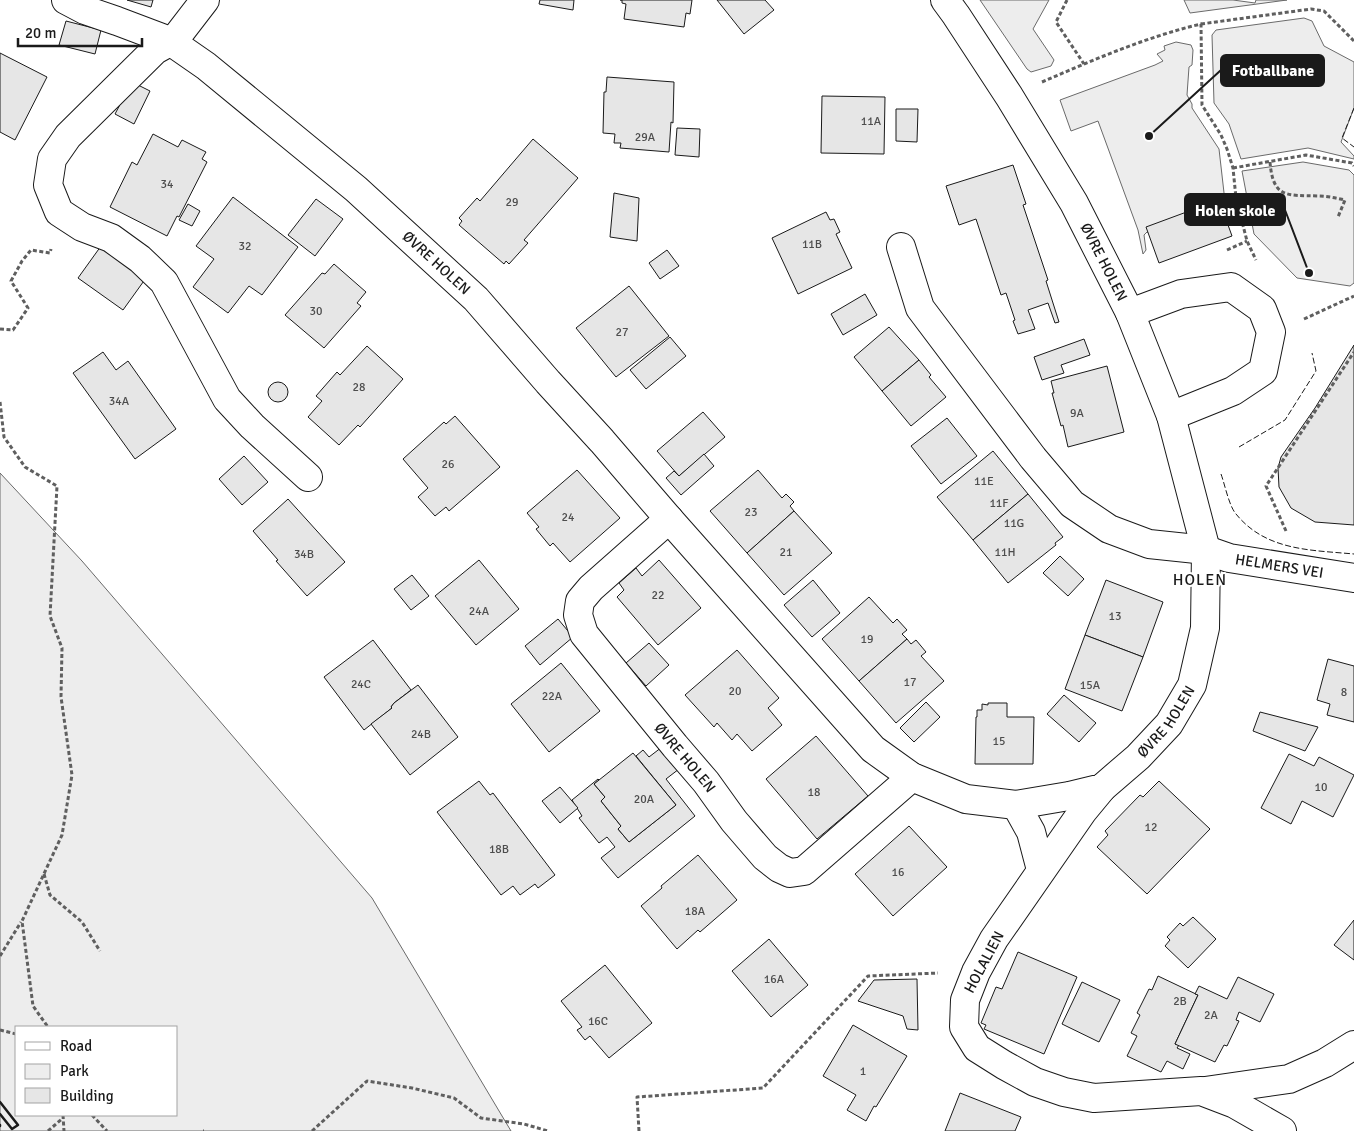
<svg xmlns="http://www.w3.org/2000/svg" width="1354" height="1131" viewBox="0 0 1354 1131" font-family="Signika,sans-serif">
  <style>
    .green { fill: #ededed; stroke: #6a6a6a; fill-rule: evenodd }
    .building { fill: #e6e6e6; stroke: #1a1a1a }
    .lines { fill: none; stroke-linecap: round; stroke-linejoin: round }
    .minor-casing { stroke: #1a1a1a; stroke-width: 30 }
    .path { stroke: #5f5f5f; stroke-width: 3; stroke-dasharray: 4 2.5; stroke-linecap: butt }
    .minor { stroke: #fff; stroke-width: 28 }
    .fence { stroke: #1a1a1a; stroke-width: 1; stroke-dasharray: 6 2.5; stroke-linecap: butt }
    .wall { stroke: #1a1a1a; stroke-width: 2.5 }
    .labels { text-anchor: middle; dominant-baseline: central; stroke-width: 4; stroke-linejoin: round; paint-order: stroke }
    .number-label { font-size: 12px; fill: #4d4d4d }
    .street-label { font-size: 15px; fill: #1a1a1a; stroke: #fff }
    .neighbourhood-label { font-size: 16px; letter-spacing: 1px; fill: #1a1a1a; stroke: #fff }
    .leader { fill: none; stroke: #1a1a1a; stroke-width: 2 }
    .callout-dot { fill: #1a1a1a; stroke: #fff; stroke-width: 2 }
    .callout { fill: #1a1a1a; stroke: #1a1a1a; stroke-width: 2 }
    .callout-label { font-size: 16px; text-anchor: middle; font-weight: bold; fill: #fff }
  </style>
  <rect width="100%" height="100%" fill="#fff"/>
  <!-- green -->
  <g class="green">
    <path d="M 980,0 L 1049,0 L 1033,29 L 1054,60 L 1051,66 L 1031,72 L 1027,69 Z"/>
    <path d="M 1184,0 L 1233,0 L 1255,3 L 1256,0 L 1287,0 L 1190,13 Z"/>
    <path d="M 1304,18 L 1312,21 L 1324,46 L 1354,62 L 1354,108 L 1341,142 L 1354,156 L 1354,159 L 1308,148 L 1241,159 L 1229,124 L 1214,103 L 1212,35 L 1216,30 Z"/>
    <path d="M 1176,42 L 1191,45 L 1193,50 L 1192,65 L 1189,67 L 1187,95 L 1192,104 L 1192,108 L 1219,149 L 1227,219 L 1216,210 L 1151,234 L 1147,232 L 1144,235 L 1146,250 L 1143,254 L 1138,230 L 1098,121 L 1071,131 L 1060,100 L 1155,65 L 1163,61 L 1157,54 L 1165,50 L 1164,46 Z"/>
    <path d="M 1303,162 L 1349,170 L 1354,175 L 1354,283 L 1350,286 L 1297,278 L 1254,234 L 1242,171 Z"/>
    <path d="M 0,473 L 82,561 L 372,898 L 511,1131 L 0,1131 ZM 16,1027 L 176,1027 L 176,1115 L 16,1115 Z"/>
  </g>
  <!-- building -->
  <g class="building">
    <path d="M 127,0 L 153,0 L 151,7 Z"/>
    <path d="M 540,0 L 574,0 L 573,10 L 539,4 Z"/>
    <path d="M 620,0 L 692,0 L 690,14 L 686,13 L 684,27 L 624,19 L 626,4 L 622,3 L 622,0 Z"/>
    <path d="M 717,0 L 765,0 L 774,10 L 744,34 Z"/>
    <path d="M 66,21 L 101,30 L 95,54 L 59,45 Z"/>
    <path d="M 0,53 L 47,77 L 15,140 L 0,132 Z"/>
    <path d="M 607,77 L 674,82 L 673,123 L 671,122 L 669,152 L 620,148 L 621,143 L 614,143 L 615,134 L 603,133 L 604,92 L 606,92 Z"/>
    <path d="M 132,82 L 150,91 L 134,124 L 115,114 Z"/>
    <path d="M 822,96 L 885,97 L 884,154 L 821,153 Z"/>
    <path d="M 896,109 L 918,109 L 917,142 L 896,141 Z"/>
    <path d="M 677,128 L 700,129 L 699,157 L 675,155 Z"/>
    <path d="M 153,134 L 178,147 L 182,140 L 206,152 L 202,159 L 207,162 L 179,217 L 177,216 L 167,236 L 110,207 L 132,162 L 137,165 Z"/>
    <path d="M 533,139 L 578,178 L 524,240 L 528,243 L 509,264 L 506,261 L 504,264 L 459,225 L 462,221 L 459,218 L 477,198 L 480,201 Z"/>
    <path d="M 1013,165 L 1026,204 L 1023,205 L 1048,280 L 1046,281 L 1059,322 L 1055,323 L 1048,303 L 1028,310 L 1035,329 L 1018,334 L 1013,321 L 1015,320 L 1006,293 L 1001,295 L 976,219 L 959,225 L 946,186 Z"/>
    <path d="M 614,193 L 639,198 L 637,241 L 610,237 Z"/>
    <path d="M 233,197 L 298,247 L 262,295 L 249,286 L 228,313 L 193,287 L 214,259 L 196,246 Z"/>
    <path d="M 316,199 L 343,219 L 315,256 L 288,235 Z"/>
    <path d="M 1219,200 L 1232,236 L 1159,263 L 1146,227 Z"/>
    <path d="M 188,204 L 200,211 L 192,226 L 179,220 Z"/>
    <path d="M 826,212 L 830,220 L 834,219 L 840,232 L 836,234 L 852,268 L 798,294 L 772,238 Z"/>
    <path d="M 101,246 L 146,278 L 123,310 L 78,278 Z"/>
    <path d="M 667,250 L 679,266 L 660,279 L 649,263 Z"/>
    <path d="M 334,264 L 366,292 L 357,303 L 361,306 L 324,348 L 285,315 L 322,273 L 325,274 Z"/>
    <path d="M 629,286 L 669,336 L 616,377 L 576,328 Z"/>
    <path d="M 865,294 L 877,315 L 843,335 L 831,314 Z"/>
    <path d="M 889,327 L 919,360 L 882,391 L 854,357 Z"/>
    <path d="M 670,337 L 686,356 L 646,389 L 630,370 Z"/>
    <path d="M 1084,339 L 1090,355 L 1061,365 L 1064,373 L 1042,380 L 1034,357 Z"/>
    <path d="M 1354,345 L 1354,525 L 1315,522 L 1291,508 L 1279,487 L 1278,468 L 1281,457 L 1315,408 Z"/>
    <path d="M 367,346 L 403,379 L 360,427 L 358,425 L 339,445 L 308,417 L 322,401 L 316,396 L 337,372 L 340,375 Z"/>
    <path d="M 103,352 L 116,370 L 128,361 L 176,429 L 135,459 L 73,373 Z"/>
    <path d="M 919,360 L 931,375 L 929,377 L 946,397 L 911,426 L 882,391 Z"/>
    <path d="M 1107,366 L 1124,432 L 1068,447 L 1063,425 L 1061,426 L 1052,393 L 1054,393 L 1051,381 Z"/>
    <circle cx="278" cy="392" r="10"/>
    <path d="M 703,412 L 725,437 L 679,476 L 657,451 Z"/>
    <path d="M 455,416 L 500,467 L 449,511 L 446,507 L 435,516 L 418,497 L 428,488 L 403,459 L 444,422 L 446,424 Z"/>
    <path d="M 947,418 L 977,456 L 941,484 L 911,446 Z"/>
    <path d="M 993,451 L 1028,494 L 973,540 L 937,497 Z"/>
    <path d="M 704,454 L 714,466 L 681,495 L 666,478 L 674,471 L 679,476 Z"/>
    <path d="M 244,456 L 268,482 L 242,505 L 219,479 Z"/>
    <path d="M 577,470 L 620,518 L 570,562 L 553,543 L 550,546 L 536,529 L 539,527 L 527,513 Z"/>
    <path d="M 758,470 L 782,498 L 786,494 L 794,502 L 790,506 L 794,511 L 747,553 L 710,511 Z"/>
    <path d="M 1028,494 L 1063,537 L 1055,543 L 1056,545 L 1008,583 L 973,540 Z"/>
    <path d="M 288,499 L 345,562 L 307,596 L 276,561 L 278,560 L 253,531 Z"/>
    <path d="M 794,511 L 832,553 L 784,595 L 747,553 Z"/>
    <path d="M 1060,556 L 1084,579 L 1068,596 L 1043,573 Z"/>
    <path d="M 479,560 L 519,609 L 476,645 L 435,596 Z"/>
    <path d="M 659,560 L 701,608 L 658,645 L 617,597 L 624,590 L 619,583 L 636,568 L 642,576 Z"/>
    <path d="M 412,575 L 429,596 L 411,610 L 394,589 Z"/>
    <path d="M 813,580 L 840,613 L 812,637 L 784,605 Z"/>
    <path d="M 1106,580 L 1163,602 L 1143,657 L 1085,635 Z"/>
    <path d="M 869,597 L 893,623 L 897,619 L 907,630 L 902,634 L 907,639 L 859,681 L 822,639 Z"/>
    <path d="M 558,619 L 573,637 L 540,665 L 525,646 Z"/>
    <path d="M 1085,635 L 1143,657 L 1122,711 L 1065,689 Z"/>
    <path d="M 907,639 L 911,644 L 916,640 L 926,652 L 921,656 L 944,681 L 896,723 L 859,681 Z"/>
    <path d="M 373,640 L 411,690 L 394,703 L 391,707 L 392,708 L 364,730 L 324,677 Z"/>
    <path d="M 649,643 L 669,665 L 646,686 L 626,663 Z"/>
    <path d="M 737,650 L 779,698 L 768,708 L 782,725 L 752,751 L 737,734 L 732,740 L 717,723 L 714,727 L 685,695 Z"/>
    <path d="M 1328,659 L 1354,666 L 1354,722 L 1327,715 L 1330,704 L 1317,700 Z"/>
    <path d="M 561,663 L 600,711 L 549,752 L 511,704 Z"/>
    <path d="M 418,685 L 458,737 L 410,775 L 371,724 L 392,708 L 391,707 L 394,703 Z"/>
    <path d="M 1064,695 L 1096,723 L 1079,742 L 1047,714 Z"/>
    <path d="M 926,702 L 940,717 L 914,742 L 900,728 Z"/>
    <path d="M 988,703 L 1007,703 L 1007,717 L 1034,717 L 1033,764 L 975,764 L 976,717 L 977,717 L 977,710 L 982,710 L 982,704 L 988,705 Z"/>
    <path d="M 1260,712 L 1318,727 L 1305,751 L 1253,731 Z"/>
    <path d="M 816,736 L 868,796 L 817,839 L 766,779 Z"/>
    <path d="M 662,747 L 679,769 L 666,779 L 695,816 L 618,878 L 601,858 L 615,847 L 607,837 L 599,843 L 579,818 L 582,816 L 572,800 L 598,779 L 599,780 L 594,784 L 605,797 L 601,801 L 621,826 L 618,829 L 629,842 L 676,805 L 636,756 L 643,750 L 649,757 Z"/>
    <path d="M 633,753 L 676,805 L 629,842 L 618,829 L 621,826 L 601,801 L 605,797 L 594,784 Z"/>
    <path d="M 1289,754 L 1314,766 L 1319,757 L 1354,775 L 1333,817 L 1302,801 L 1291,824 L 1261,808 Z"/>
    <path d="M 479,781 L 490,795 L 493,793 L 555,875 L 538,888 L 535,884 L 520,895 L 513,886 L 501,895 L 437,812 Z"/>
    <path d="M 1159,781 L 1210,829 L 1147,894 L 1097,847 L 1108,835 L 1105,831 L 1140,795 L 1143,797 Z"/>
    <path d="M 560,787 L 578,808 L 560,823 L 542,801 Z"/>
    <path d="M 909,826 L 947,867 L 893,916 L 855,874 Z"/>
    <path d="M 698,855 L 737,900 L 700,932 L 698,930 L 677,949 L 641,906 L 662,888 L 661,886 Z"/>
    <path d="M 1193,917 L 1216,939 L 1188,968 L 1165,946 L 1170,940 L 1167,937 L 1180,923 L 1183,926 Z"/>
    <path d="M 1354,920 L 1354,960 L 1334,945 Z"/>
    <path d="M 769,939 L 808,985 L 771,1017 L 732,971 Z"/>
    <path d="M 1018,952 L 1077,977 L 1044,1054 L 984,1029 L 986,1025 L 981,1023 L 996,987 L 1002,989 Z"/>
    <path d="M 605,965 L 652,1023 L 609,1058 L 590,1036 L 585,1040 L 577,1030 L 582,1027 L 561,1001 Z"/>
    <path d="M 1158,976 L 1198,995 L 1175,1044 L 1179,1045 L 1177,1048 L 1190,1054 L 1183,1069 L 1167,1061 L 1161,1072 L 1127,1056 L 1137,1036 L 1131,1033 L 1140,1015 L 1137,1013 L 1149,989 L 1152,990 Z"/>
    <path d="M 1238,977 L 1274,994 L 1260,1022 L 1239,1012 L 1236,1020 L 1239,1021 L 1227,1046 L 1224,1045 L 1215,1062 L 1175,1044 L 1198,995 L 1195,994 L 1199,986 L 1227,999 Z"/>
    <path d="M 917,979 L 918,1030 L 907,1029 L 903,1016 L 858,1001 L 874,980 Z"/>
    <path d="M 1082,982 L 1120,1000 L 1099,1042 L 1062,1024 Z"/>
    <path d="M 853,1025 L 907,1056 L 876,1107 L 874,1106 L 866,1121 L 847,1110 L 856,1095 L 823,1076 Z"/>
    <path d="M 960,1093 L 1021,1117 L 1015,1131 L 945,1131 Z"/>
  </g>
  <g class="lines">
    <defs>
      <g id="minor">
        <path id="s1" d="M 66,0 L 85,10 L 117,21 L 170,41 L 206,66 L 356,189 L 476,299 L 548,382 L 602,441 L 669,519 L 873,749 L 912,777 L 966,799 L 1016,805 L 1069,796 L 1102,788 L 1138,757 L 1169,724 L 1192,685 L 1205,628 L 1206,550 L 1171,416 L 1130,313 L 1074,203 L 1009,96 L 956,15 L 945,0"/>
        <path d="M 205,0 L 175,39 L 155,50 L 68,136 L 52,159 L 48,185 L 59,212 L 82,227 L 111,238 L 140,259 L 164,282 L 227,399 L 252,426 L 308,477"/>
        <path id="s2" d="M 901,247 L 920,308 L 1033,458 L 1072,504 L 1109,529 L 1149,544 L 1206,550 L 1229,558 L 1354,578"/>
        <path d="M 1130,313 L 1181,294 L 1231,287 L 1262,309 L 1271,332 L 1263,371 L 1233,391 L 1171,416"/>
        <path id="s3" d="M 669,519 L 591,588 L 580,601 L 578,615 L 584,634 L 675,746 L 706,782 L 734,821 L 765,857 L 779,868 L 790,873 L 804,871 L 912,777"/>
        <path d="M 1102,788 L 1083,811 L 994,939 L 976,972 L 965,1000 L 964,1027 L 977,1048 L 1004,1065 L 1035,1082 L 1064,1092 L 1094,1098 L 1201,1091 L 1235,1104 L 1282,1131"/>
        <path d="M 1016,805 L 1031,832 L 1041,870"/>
        <path d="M 1205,1091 L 1289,1079 L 1325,1063 L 1354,1045"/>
      </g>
    </defs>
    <!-- minor casing -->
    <use href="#minor" class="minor-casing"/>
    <!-- path -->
    <g class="path">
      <path d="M 1067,0 L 1056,22 L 1084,64"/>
      <path d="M 1201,24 L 1311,9 L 1324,11 L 1354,41"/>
      <path d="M 1042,82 C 1093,60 1146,37 1201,24 L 1202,105 L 1221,135 L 1227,149 L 1233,168 L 1236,198 L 1247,241 L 1256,260"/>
      <path d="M 1270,162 C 1273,199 1287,195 1318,196 C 1327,196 1336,198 1345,200 L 1338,217"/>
      <path d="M 1233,168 L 1306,155 L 1352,163 L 1354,166"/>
      <path d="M 1227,250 L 1247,241"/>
      <path d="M 1304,319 L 1354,296"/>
      <path d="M 0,329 L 13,330 L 28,308 L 11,281 L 22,261 L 31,250 L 50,253 L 51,249"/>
      <path d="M 0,402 L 4,437 L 25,467 L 57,486 L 50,616 L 62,648 L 61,697 L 72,775 L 62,835 L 22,921 L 33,1006 L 48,1027"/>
      <path d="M 1286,531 L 1266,486 L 1354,352"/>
      <path d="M 44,874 L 50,895 L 82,922 L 100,951"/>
      <path d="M 0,956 L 21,922"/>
      <path d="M 0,1030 L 16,1034"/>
      <path d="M 63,1115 L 64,1131"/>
      <path d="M 92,1115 L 107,1131"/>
      <path d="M 48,1131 L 63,1118"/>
      <path d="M 203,1131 L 204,1131"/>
      <path d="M 312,1131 L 367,1081 L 412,1088 L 454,1098 L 481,1118 L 524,1124 L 548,1131"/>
      <path d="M 639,1131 L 637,1097 L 763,1088 L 868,976 L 938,973"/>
    </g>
    <!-- minor -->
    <use href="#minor" class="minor"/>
    <!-- fence -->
    <g class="fence">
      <path d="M 1354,108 L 1342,138 L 1354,147"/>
      <path d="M 1239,447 L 1285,420 L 1316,371 L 1312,353"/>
      <path d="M 1221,474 C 1225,485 1229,506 1236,514 C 1266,551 1311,550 1354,554"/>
    </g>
    <!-- wall -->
    <g class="wall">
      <path d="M 0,1102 L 18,1125 L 12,1129 L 0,1114"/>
      <path d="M 0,1125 L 0,1126"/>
    </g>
  </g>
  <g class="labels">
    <!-- number labels -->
    <g class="number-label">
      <text x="871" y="121">11A</text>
      <text x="645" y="137">29A</text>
      <text x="167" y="184">34</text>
      <text x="512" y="202">29</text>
      <text x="812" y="244">11B</text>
      <text x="245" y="246">32</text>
      <text x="316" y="311">30</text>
      <text x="622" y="332">27</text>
      <text x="359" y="387">28</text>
      <text x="119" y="401">34A</text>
      <text x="1077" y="413">9A</text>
      <text x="448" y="464">26</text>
      <text x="984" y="481">11E</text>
      <text x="999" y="503">11F</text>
      <text x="751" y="512">23</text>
      <text x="568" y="517">24</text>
      <text x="1014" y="523">11G</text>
      <text x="786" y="552">21</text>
      <text x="1005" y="552">11H</text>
      <text x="304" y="554">34B</text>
      <text x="658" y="595">22</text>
      <text x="479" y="611">24A</text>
      <text x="1115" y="616">13</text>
      <text x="867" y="639">19</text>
      <text x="910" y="682">17</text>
      <text x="361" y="684">24C</text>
      <text x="1090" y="685">15A</text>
      <text x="735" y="691">20</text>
      <text x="1344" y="692">8</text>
      <text x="552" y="696">22A</text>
      <text x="421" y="734">24B</text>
      <text x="999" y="741">15</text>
      <text x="1321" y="787">10</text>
      <text x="814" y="792">18</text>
      <text x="644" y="799">20A</text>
      <text x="1151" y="827">12</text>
      <text x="499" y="849">18B</text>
      <text x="898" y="872">16</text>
      <text x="695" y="911">18A</text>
      <text x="774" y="979">16A</text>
      <text x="1180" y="1001">2B</text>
      <text x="1211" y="1015">2A</text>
      <text x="598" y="1021">16C</text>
      <text x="863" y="1071">1</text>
    </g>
    <!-- street labels -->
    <g class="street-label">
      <text stroke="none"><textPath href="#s1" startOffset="459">ØVRE HOLEN</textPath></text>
      <text transform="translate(1104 262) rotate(63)">ØVRE HOLEN</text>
      <text stroke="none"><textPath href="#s2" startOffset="532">HELMERS VEI</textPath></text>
      <text stroke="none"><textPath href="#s1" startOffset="1450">ØVRE HOLEN</textPath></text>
      <text stroke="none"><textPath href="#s3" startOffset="315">ØVRE HOLEN</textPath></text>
      <text transform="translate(984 962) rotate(-62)">HOLALIEN</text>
    </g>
    <!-- neighbourhood labels -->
    <g class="neighbourhood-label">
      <text x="1200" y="580">HOLEN</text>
    </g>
  </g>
  <!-- callouts -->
  <path class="leader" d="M1149 136L1221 70M1309 273L1285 210"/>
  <g class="callout-dot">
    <circle cx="1149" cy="136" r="5"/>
    <circle cx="1309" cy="273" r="5"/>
  </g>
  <g class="callout">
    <rect x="1221" y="55" width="103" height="31" rx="5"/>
    <rect x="1185" y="194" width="100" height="31" rx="5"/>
  </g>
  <g class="callout-label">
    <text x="1273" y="76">Fotballbane</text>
    <text x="1235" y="216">Holen skole</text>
  </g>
  <!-- legend -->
  <rect x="15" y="1026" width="162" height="90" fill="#ffffff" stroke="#a3a3a3"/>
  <rect x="25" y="1042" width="25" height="8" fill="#ffffff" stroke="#a3a3a3"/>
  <text x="60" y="1051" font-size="15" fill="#1a1a1a">Road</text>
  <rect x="25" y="1064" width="25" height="15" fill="#ededed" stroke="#a3a3a3"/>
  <text x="60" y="1076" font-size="15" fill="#1a1a1a">Park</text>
  <rect x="25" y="1088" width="25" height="15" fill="#e6e6e6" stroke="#a3a3a3"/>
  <text x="60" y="1101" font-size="15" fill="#1a1a1a">Building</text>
  <!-- scale -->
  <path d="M18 38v8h124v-8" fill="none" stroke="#1a1a1a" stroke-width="2.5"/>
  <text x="25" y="38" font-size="15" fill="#1a1a1a" stroke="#ffffff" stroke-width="4" paint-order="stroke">20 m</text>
</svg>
